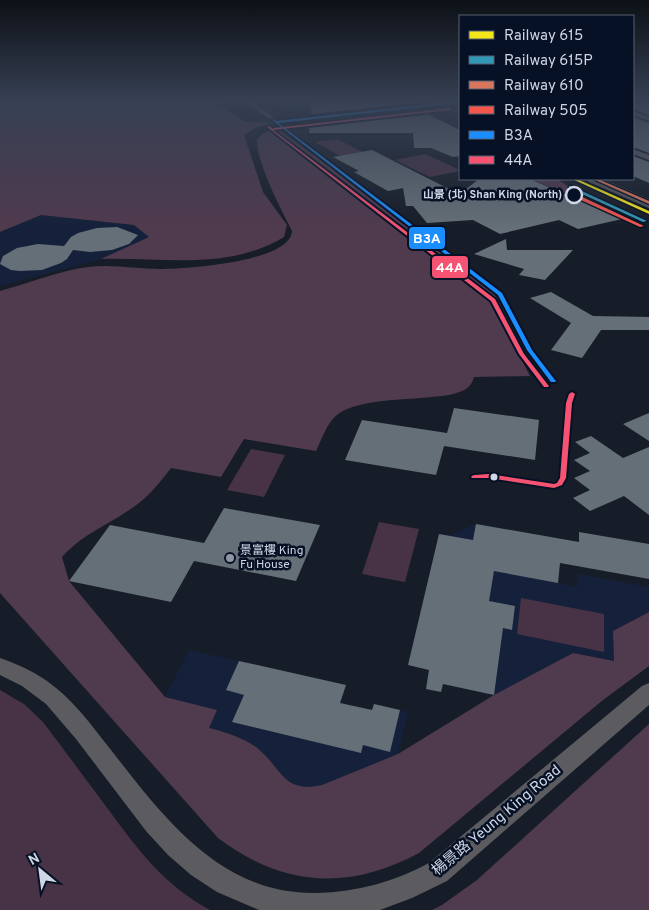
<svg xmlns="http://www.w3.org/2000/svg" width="649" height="910" viewBox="0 0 649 910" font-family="Overpass,'Noto Sans TC',sans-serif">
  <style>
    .built { fill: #15213a }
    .green { fill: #473345 }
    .forest { fill: #503a4e }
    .building { fill: #656f77 }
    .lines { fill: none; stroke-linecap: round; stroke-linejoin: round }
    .street { fill: #5b5b60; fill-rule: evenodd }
    .secondary { fill: #53545c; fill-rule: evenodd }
    .bus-1-casing { stroke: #071125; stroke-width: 4 }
    .bus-2-casing { stroke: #071125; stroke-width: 4 }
    .bus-1 { fill: #1a8dff; fill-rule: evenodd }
    .bus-2 { fill: #f65372; fill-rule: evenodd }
    .rail-1-casing { stroke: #071125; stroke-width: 3 }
    .rail-2-casing { stroke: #071125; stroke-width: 3 }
    .rail-3-casing { stroke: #071125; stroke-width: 3 }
    .rail-4-casing { stroke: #071125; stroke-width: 3 }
    .rail-1 { fill: #f4e619; fill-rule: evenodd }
    .rail-2 { fill: #3398b5; fill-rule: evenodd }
    .rail-3 { fill: #d7765c; fill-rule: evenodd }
    .rail-4 { fill: #f4564b; fill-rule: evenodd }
    .stop-dot { fill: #071125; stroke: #cfd6e5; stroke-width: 2.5 }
    .bus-dot { fill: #cfd6e5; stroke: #071125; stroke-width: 2 }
    .poi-dot { fill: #8f95a3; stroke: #071125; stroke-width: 2 }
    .labels { text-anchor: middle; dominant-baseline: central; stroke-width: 5; stroke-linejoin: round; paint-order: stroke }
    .far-stop-label { font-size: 11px; font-weight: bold; fill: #cfd6e5; stroke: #071125; text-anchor: end }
    .poi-label { font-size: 12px; fill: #cfd6e5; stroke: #071125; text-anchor: start }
    .near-street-label { font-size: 15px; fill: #cfd6e5; stroke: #071125 }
    .line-badge { stroke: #071125; stroke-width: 2 }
    .badge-label { font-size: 14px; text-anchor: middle; font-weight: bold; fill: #fff }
  </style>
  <rect width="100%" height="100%" fill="#171d28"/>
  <!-- built -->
  <g class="built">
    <path d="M 264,100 L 382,100 L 283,113 Z"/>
    <path d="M 41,215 L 134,225 L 150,237 L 101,259 L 0,286 L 0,232 Z"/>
    <path d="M 476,524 L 561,539 L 558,583 L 577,587 L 578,574 L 649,587 L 649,612 L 613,631 L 614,661 L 573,653 L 494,695 L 443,684 L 441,692 L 426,689 L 429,670 L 408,665 L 439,534 L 448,536 Z"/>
    <path d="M 189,650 L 346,685 L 341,703 L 372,710 L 374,704 L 408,712 L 398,754 L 322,785 L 309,788 L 296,786 L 285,780 L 278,770 L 241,738 L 225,732 L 208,729 L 217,710 L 165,697 Z"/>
  </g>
  <!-- green -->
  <g class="green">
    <path d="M 337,139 L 365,153 L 342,157 L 315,142 Z"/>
    <path d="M 425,154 L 460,170 L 460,171 L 430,177 L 395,160 Z"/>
    <path d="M 251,449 L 285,455 L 264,497 L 227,490 Z"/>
    <path d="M 379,522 L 419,529 L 405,582 L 362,574 Z"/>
    <path d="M 521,598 L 604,614 L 604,652 L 517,634 Z"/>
    <path d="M 0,690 L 24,704 L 43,722 C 64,750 85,778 105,805 C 137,848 162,884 210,910 L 0,910 Z"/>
  </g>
  <!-- forest -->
  <g class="forest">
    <path d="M 0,100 L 223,100 L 220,106 L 245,122 L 277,123 L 257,127 L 244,135 L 263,192 L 287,225 L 284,237 C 228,271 163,257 101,259 L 149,237 L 134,225 L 41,215 L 0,232 Z"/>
    <path d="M 276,128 L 347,179 L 495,294 L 523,348 L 516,349 L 530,376 L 474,377 C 472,384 469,388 462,391 C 453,395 442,396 432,397 C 405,400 360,399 338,414 C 327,422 322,439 316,451 L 244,439 L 221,477 L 171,468 C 158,485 145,501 126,512 C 102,528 82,535 62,557 L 69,581 L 165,697 L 217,710 L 209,728 C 225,732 242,737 256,747 C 282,767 282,794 322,785 L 398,754 L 494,695 L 573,653 L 614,661 L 613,631 L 649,612 L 649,666 L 603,700 L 419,853 C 348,891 283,887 218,838 L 0,593 L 0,291 C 29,283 59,271 88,267 C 112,264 137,269 160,269 C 185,269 291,262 292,231 C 281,209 256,162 257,139 L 264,133 Z"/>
    <path d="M 531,179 L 557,179 L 571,188 L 568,195 Z"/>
    <path d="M 649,724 L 649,910 L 432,910 L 442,905 L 477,880 Z"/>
  </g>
  <!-- building -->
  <g class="building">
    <path d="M 332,100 L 414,100 L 414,103 L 311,114 L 312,102 Z"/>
    <path d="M 649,102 L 649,115 L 633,109 L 633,104 Z"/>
    <path d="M 415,110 L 415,116 L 427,114 L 460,130 L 460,156 L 453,157 L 431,148 L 414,148 L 413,133 L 309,133 L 310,122 Z"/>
    <path d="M 633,117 L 649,123 L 649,153 L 633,147 Z"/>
    <path d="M 372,150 L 453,191 L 466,189 L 479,179 L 530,179 L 622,219 L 578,229 L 559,220 L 500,234 L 473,220 L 427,223 L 413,206 L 406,206 L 403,188 L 388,191 L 354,172 L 359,171 L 333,157 Z"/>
    <path d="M 633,156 L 649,162 L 649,183 L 633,176 Z"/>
    <path d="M 117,227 L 138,235 L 129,244 L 112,250 L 90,252 L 73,250 L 67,259 L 61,263 L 42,270 L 20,271 L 11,270 L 0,264 L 3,256 L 17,248 L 38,244 L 64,246 L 71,237 L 78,233 L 97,228 Z"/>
    <path d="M 506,239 L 507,250 L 573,250 L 545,280 L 519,275 L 524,269 L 474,254 Z"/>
    <path d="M 551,292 L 593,316 L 649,317 L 649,330 L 601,330 L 582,358 L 551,350 L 571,323 L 530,298 Z"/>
    <path d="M 454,408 L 539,420 L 535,460 L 444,446 L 436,475 L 345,460 L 362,420 L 447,433 Z"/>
    <path d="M 649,413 L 649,441 L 623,424 Z"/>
    <path d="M 591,436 L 623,458 L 649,447 L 649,515 L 624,496 L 590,511 L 573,498 L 590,490 L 574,478 L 590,471 L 574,460 L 590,453 L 575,442 Z"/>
    <path d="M 224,508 L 320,525 L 296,581 L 194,561 L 171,602 L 69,581 L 110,525 L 204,543 Z"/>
    <path d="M 476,524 L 579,542 L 579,532 L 649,544 L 649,579 L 560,563 L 558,583 L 494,571 L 489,601 L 515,606 L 512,630 L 503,628 L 494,695 L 443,684 L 441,692 L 426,689 L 429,670 L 408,665 L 439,534 L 473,540 Z"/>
    <path d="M 239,661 L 346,685 L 340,703 L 372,710 L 374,704 L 400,710 L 390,752 L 363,745 L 361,753 L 232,722 L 244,695 L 226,690 Z"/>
  </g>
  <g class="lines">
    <!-- street -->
    <g class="street">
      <path d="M 242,100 L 249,100 L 278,120 L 456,100 L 459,102 L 456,104 L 277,124 Z"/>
      <path d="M 633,100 L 638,100 L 635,102 Z"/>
      <path d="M 633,111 L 649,117 L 649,121 L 633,115 Z"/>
      <path d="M 633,149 L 649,155 L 649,160 L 633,154 Z"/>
      <path d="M 0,658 C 17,664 33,671 47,681 C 73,699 92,726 111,750 C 165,819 221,895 317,893 C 357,892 394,882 429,863 L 642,686 L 649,683 L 649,705 L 447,881 L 412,898 L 380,910 L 259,910 L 217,892 L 191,875 L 168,855 L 146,831 L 76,739 L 46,704 L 22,686 L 0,675 Z"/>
    </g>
    <!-- secondary -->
    <g class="secondary">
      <path d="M 447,100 L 459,100 L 460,108 Z"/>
      <path d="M 587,179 L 603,179 L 649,199 L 649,208 L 589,182 Z"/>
    </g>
    <defs>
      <path id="bus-1" d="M 460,101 L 460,103 L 278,123 L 502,293 L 532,350 L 555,380 L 556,381 L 555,382 L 551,382 L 527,350 L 498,295 L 272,120 L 274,119 L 276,121 Z"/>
      <g id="bus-2">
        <path d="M 451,108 L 450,110 L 273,130 L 495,299 L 524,354 L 548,385 L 549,386 L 548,387 L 544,387 L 519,354 L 491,301 L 267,127 L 269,126 L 273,129 L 274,128 Z"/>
        <path d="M 572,392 L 575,394 L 572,403 L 566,478 L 562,485 L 554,488 L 489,478 L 472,478 L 471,477 L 472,476 L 474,475 L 489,474 L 554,484 L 557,483 L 560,478 L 566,403 L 569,394 Z"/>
      </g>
    </defs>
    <!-- bus-1 casing -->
    <use href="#bus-1" class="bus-1-casing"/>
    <!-- bus-2 casing -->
    <use href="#bus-2" class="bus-2-casing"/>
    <!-- bus-1 -->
    <use href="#bus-1" class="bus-1"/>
    <!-- bus-2 -->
    <use href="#bus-2" class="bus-2"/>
    <defs>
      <path id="rail-1" d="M 572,179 L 577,179 L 649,211 L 649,214 Z"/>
      <path id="rail-2" d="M 569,186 L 571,186 L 647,221 L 643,222 L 569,188 Z"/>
      <path id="rail-3" d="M 593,179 L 598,179 L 649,201 L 649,204 Z"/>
      <path id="rail-4" d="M 572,194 L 576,194 L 644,226 L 640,227 L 572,196 Z"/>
    </defs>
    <!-- rail-1 casing -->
    <use href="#rail-1" class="rail-1-casing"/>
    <!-- rail-2 casing -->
    <use href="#rail-2" class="rail-2-casing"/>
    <!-- rail-3 casing -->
    <use href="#rail-3" class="rail-3-casing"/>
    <!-- rail-4 casing -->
    <use href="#rail-4" class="rail-4-casing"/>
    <!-- rail-1 -->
    <use href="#rail-1" class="rail-1"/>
    <!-- rail-2 -->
    <use href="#rail-2" class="rail-2"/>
    <!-- rail-3 -->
    <use href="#rail-3" class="rail-3"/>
    <!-- rail-4 -->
    <use href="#rail-4" class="rail-4"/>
  </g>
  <!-- sky -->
  <linearGradient id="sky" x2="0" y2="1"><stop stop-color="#0d1016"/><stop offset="0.44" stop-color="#364053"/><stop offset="1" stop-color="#364053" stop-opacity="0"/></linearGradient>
  <rect width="649" height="228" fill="url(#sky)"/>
  <!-- markers -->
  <circle class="stop-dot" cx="574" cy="195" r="8"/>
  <circle class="bus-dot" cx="494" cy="477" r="4.5"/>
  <circle class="poi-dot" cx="230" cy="558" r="5"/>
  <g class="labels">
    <!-- far-stop labels -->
    <g class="far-stop-label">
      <text x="562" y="195">山景 (北) Shan King (North)</text>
    </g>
    <!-- poi labels -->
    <g class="poi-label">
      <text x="240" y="551">景富樓 King<tspan x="240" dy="14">Fu House</tspan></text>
    </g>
    <!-- near-street labels -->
    <g class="near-street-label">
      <text transform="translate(497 821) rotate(-40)">楊景路 Yeung King Road</text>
    </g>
  </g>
  <g class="line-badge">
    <rect x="408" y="226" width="38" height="24" rx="5" fill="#1a8dff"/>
    <rect x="431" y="255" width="38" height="24" rx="5" fill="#f65372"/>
  </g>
  <g class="badge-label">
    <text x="427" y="243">B3A</text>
    <text x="450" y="272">44A</text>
  </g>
  <!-- legend -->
  <rect x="459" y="15" width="175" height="165" fill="#071125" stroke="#576072"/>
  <rect x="469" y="31" width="25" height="8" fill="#f4e619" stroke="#576072"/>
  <text x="504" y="40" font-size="15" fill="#cfd6e5">Railway 615</text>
  <rect x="469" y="56" width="25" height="8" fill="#3398b5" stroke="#576072"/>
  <text x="504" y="65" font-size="15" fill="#cfd6e5">Railway 615P</text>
  <rect x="469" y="81" width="25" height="8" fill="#d7765c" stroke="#576072"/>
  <text x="504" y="90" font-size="15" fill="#cfd6e5">Railway 610</text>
  <rect x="469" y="106" width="25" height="8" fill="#f4564b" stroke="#576072"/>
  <text x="504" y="115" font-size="15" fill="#cfd6e5">Railway 505</text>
  <rect x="469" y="131" width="25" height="8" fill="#1a8dff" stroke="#576072"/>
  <text x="504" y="140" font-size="15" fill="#cfd6e5">B3A</text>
  <rect x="469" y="156" width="25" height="8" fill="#f65372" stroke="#576072"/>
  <text x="504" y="165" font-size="15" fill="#cfd6e5">44A</text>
  <!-- north arrow -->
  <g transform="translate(40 870) rotate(331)" stroke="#071125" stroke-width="4" paint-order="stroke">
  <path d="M0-4L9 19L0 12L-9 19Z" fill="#cfd6e5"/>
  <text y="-8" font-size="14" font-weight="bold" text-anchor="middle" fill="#cfd6e5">N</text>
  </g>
</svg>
